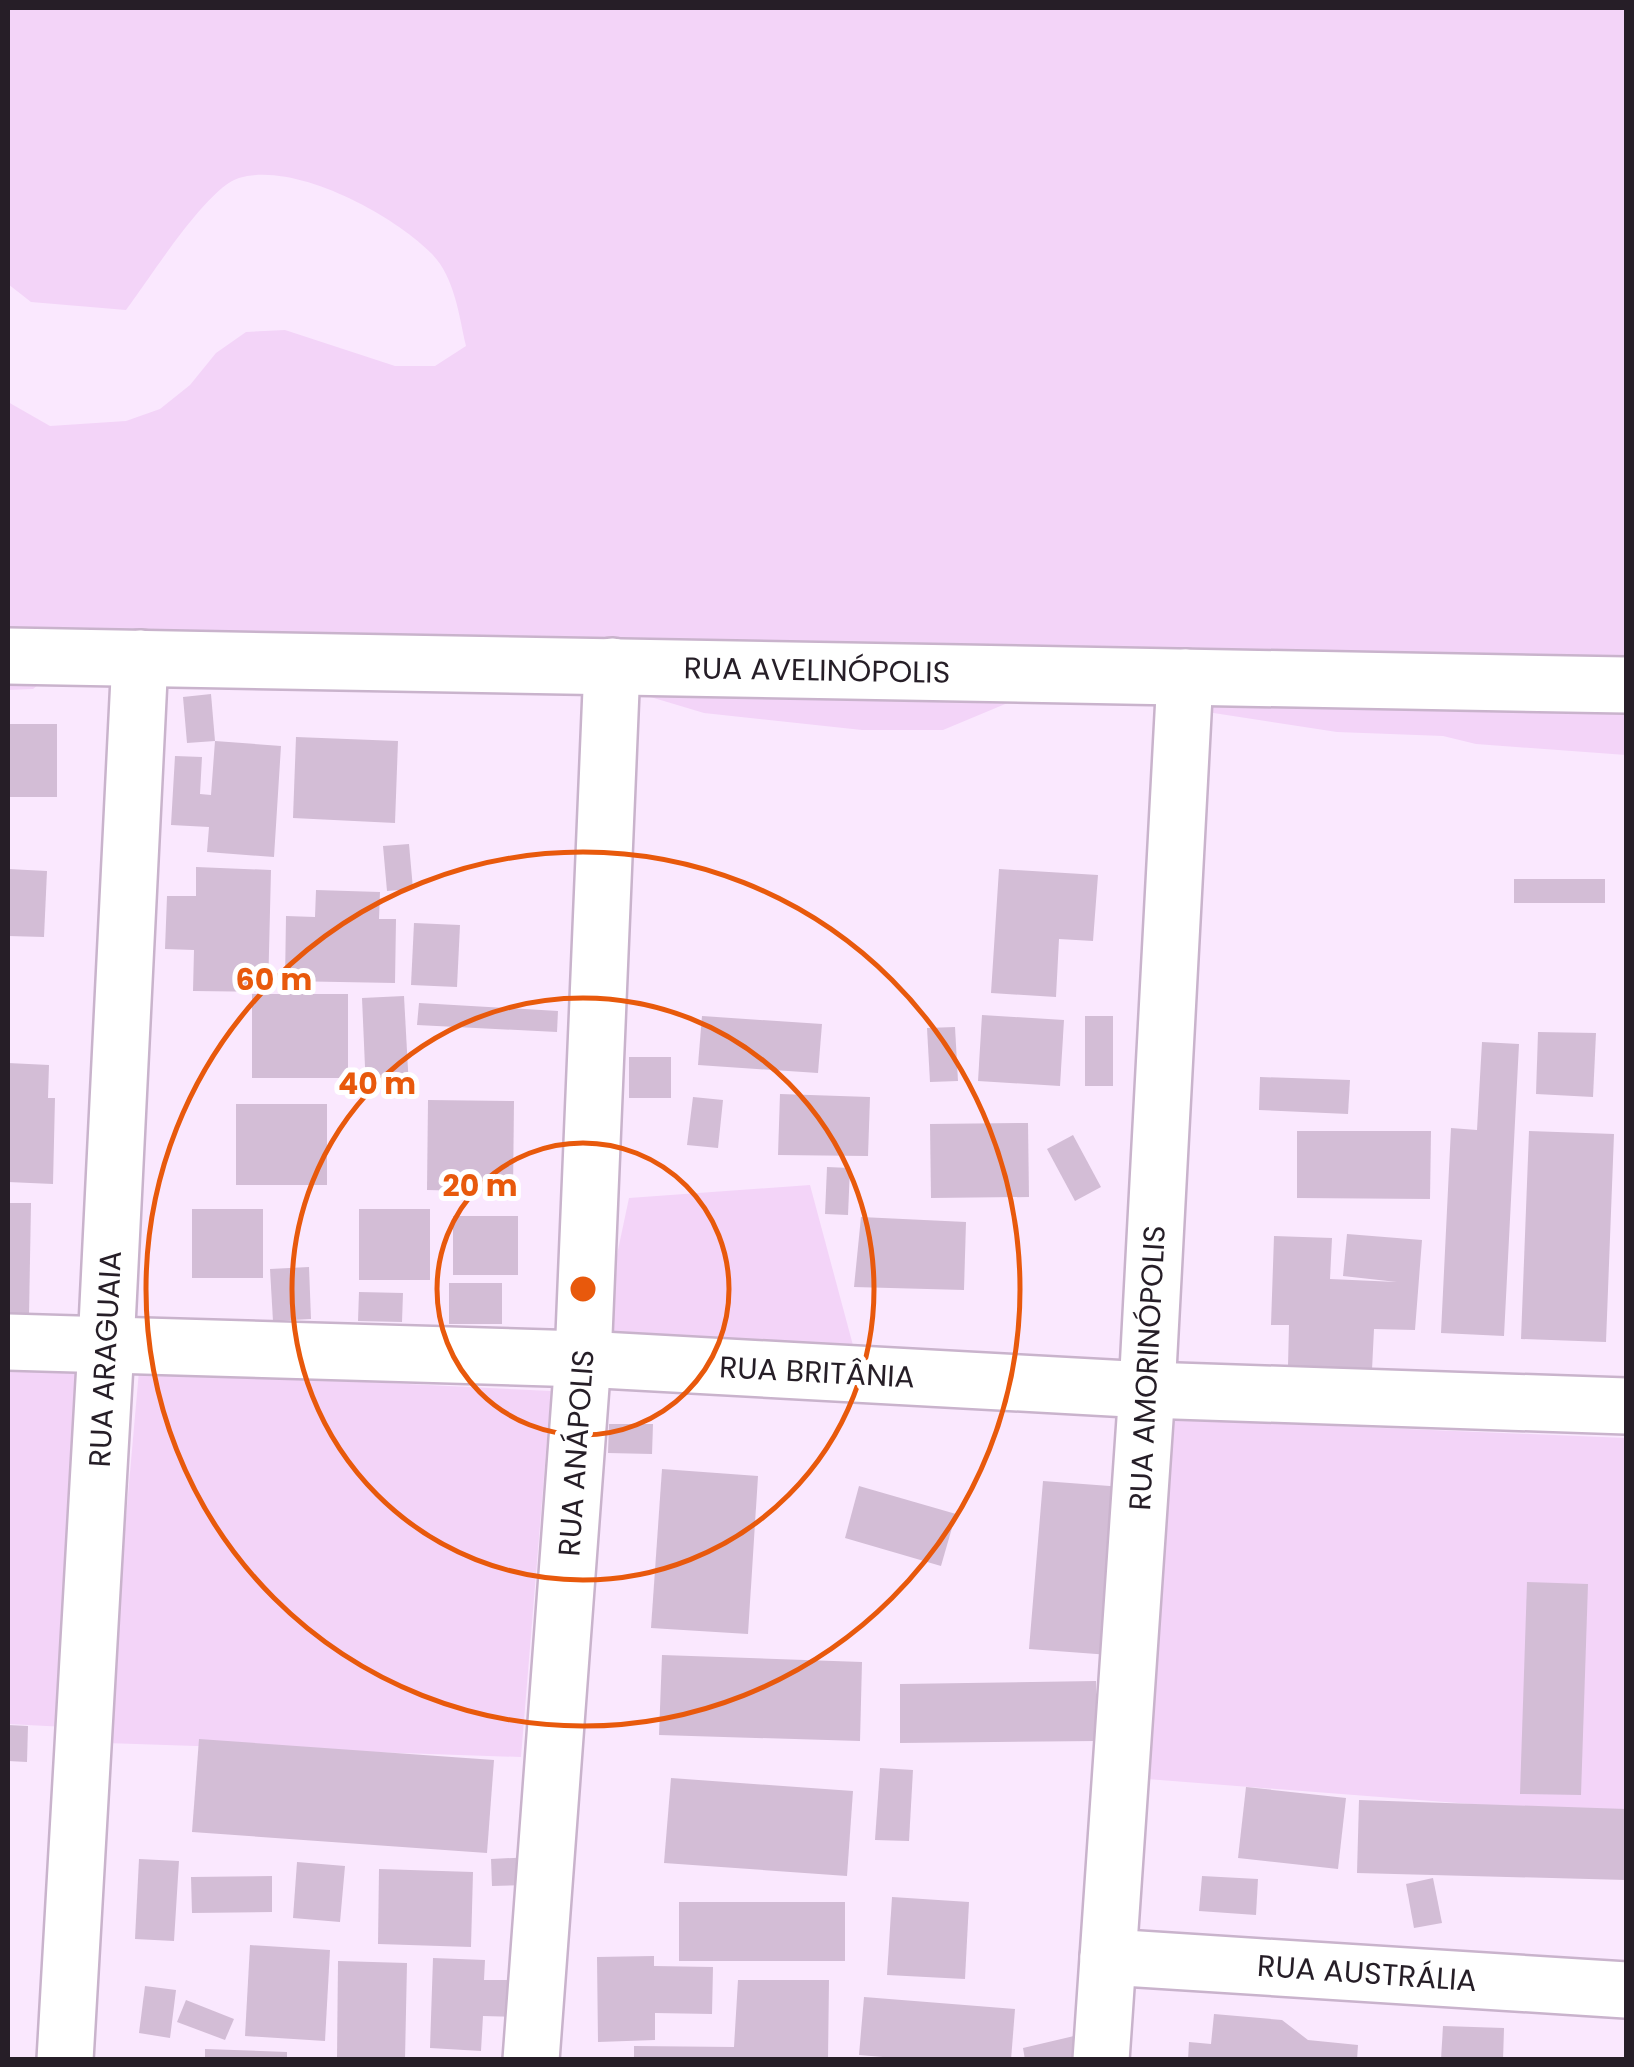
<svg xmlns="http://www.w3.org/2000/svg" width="1634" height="2067" viewBox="0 0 1634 2067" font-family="Poppins,sans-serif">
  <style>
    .green { fill: #f3d4f8 }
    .building { fill: #d3bdd6 }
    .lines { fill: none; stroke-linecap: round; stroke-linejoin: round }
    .minor-casing { stroke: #c9b3cc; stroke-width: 60 }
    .minor { stroke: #fff; stroke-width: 55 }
    .ring { fill: none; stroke: #e8590c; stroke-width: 5 }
    .labels { text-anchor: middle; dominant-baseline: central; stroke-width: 10; stroke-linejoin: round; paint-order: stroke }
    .street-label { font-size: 30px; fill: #261e27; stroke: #fff }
    .centre { fill: #e8590c; stroke: #fff; stroke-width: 5 }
    .ring-label { font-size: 30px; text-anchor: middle; font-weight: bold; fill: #e8590c; stroke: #fff; stroke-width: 10; stroke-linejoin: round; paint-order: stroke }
  </style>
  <rect width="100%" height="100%" fill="#fae8fe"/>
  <!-- green -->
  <g class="green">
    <path d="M 8,8 L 1626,8 L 1626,755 L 1476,744 L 1443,736 L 1337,732 L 1129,700 L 1010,702 L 943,730 L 862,730 L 704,713 L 567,672 L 63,664 L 33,689 L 8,690 L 8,402 L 50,426 L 126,421 L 160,409 L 190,385 L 216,353 L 246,332 L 285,330 L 395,366 L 435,366 L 466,346 C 459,316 455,278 432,254 C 394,215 295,161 239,178 C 207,187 148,281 126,310 L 31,302 L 8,284 Z"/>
    <path d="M 810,1185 L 854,1349 L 600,1335 L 629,1198 Z"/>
    <path d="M 8,1365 L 82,1368 L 66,1727 L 8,1724 Z"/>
    <path d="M 139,1371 L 551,1391 L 521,1757 L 106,1743 Z"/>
    <path d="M 1165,1419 L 1626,1438 L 1626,1816 L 1147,1779 Z"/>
  </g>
  <!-- building -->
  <g class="building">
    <path d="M 211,694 L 215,741 L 187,743 L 183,697 Z"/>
    <rect x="8" y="724" width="49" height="73"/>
    <path d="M 296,737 L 398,741 L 395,823 L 293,818 Z"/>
    <path d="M 215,741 L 281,746 L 274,857 L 207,852 L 209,827 L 171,825 L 175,756 L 202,757 L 200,794 L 211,795 Z"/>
    <path d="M 409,844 L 413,889 L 387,891 L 383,846 Z"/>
    <path d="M 196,867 L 271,870 L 268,992 L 193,991 L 194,950 L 165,949 L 167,896 L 196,896 Z"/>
    <path d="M 8,869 L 47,871 L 44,937 L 8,936 Z"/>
    <path d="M 999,869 L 1098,875 L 1093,941 L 1059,939 L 1056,997 L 991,993 Z"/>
    <rect x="1514" y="879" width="91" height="24"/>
    <path d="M 316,890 L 380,892 L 379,919 L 396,919 L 395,983 L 285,981 L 286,916 L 315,917 Z"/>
    <path d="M 414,923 L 460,925 L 457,987 L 411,985 Z"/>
    <rect x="252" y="994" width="96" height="84"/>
    <path d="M 404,996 L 409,1088 L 366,1090 L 362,998 Z"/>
    <path d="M 419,1003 L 558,1011 L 557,1032 L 417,1025 Z"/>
    <path d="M 982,1015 L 1064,1020 L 1060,1086 L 978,1081 Z"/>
    <path d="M 702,1016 L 822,1024 L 818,1073 L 698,1065 Z"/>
    <rect x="1085" y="1016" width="28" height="70"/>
    <path d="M 955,1027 L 958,1081 L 930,1082 L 927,1028 Z"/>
    <path d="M 1538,1032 L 1596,1033 L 1593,1097 L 1536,1094 Z"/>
    <path d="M 1482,1042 L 1519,1044 L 1504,1336 L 1441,1333 L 1451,1128 L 1477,1130 Z"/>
    <rect x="629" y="1057" width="42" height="41"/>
    <path d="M 8,1063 L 49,1065 L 48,1098 L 55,1098 L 53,1184 L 8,1182 Z"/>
    <path d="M 1260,1077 L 1350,1080 L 1348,1114 L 1259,1110 Z"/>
    <path d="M 780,1094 L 870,1097 L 868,1156 L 778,1155 Z"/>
    <path d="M 693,1097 L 723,1100 L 718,1148 L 687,1145 Z"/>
    <path d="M 428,1100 L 514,1101 L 513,1192 L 427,1190 Z"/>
    <rect x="236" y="1104" width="91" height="81"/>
    <path d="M 1028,1123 L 1029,1197 L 931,1198 L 930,1124 Z"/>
    <path d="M 1297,1131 L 1431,1131 L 1430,1199 L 1297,1198 Z"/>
    <path d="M 1529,1131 L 1614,1134 L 1606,1342 L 1521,1339 Z"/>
    <path d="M 1073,1135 L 1101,1187 L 1075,1201 L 1047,1149 Z"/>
    <path d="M 827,1167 L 850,1168 L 848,1215 L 825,1214 Z"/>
    <path d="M 8,1203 L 31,1203 L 29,1316 L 8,1316 Z"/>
    <rect x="192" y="1209" width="71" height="69"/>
    <rect x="359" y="1209" width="71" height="71"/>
    <rect x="453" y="1216" width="65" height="59"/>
    <path d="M 861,1217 L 966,1222 L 964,1290 L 854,1287 Z"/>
    <path d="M 1347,1234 L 1422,1240 L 1415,1330 L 1374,1329 L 1372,1370 L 1288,1366 L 1289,1325 L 1271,1325 L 1274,1236 L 1332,1238 L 1330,1279 L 1397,1282 L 1343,1276 Z"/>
    <path d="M 309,1267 L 311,1319 L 273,1321 L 270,1269 Z"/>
    <rect x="449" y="1283" width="53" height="41"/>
    <path d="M 359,1292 L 403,1293 L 402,1322 L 358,1321 Z"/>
    <path d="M 609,1424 L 653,1424 L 652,1454 L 608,1453 Z"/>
    <path d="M 662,1469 L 758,1476 L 748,1634 L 651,1628 Z"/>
    <path d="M 1043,1481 L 1123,1487 L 1110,1655 L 1029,1649 Z"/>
    <path d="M 859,1486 L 956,1514 L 941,1566 L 845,1538 Z"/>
    <path d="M 1527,1582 L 1588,1584 L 1581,1795 L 1520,1794 Z"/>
    <path d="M 662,1655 L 862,1662 L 860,1741 L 659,1735 Z"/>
    <path d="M 1096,1681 L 1096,1741 L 900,1743 L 900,1684 Z"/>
    <path d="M 8,1725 L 28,1726 L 27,1762 L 8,1761 Z"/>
    <path d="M 199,1739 L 494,1760 L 487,1853 L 192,1832 Z"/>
    <path d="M 880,1768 L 913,1770 L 909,1841 L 875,1840 Z"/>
    <path d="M 671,1778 L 853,1791 L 847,1876 L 664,1863 Z"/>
    <path d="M 1246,1787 L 1346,1798 L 1338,1869 L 1238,1858 Z"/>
    <path d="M 1359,1800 L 1626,1809 L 1626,1880 L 1357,1873 Z"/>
    <path d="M 534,1857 L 534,1885 L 492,1886 L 491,1859 Z"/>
    <path d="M 139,1859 L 179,1861 L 174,1941 L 135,1939 Z"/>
    <path d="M 297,1862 L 345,1866 L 340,1922 L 293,1918 Z"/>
    <path d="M 379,1869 L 473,1872 L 471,1947 L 378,1944 Z"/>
    <path d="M 272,1876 L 272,1912 L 192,1913 L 191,1877 Z"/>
    <path d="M 1202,1876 L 1258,1879 L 1256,1915 L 1199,1911 Z"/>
    <path d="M 1433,1878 L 1442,1923 L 1414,1928 L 1406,1884 Z"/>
    <path d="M 892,1897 L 969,1902 L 965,1979 L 887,1975 Z"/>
    <rect x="679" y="1902" width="166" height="59"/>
    <path d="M 250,1945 L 330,1950 L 325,2041 L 245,2036 Z"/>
    <path d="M 654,1956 L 654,1966 L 713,1967 L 712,2014 L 655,2013 L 655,2040 L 598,2042 L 597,1957 Z"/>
    <path d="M 433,1958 L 485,1960 L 484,1980 L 519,1980 L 517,2017 L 483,2016 L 481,2051 L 430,2048 Z"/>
    <path d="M 338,1961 L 407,1963 L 405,2059 L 337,2058 Z"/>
    <path d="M 738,1980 L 829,1980 L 828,2060 L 634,2060 L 634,2046 L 734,2047 Z"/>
    <path d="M 145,1986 L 176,1990 L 170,2038 L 139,2033 Z"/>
    <path d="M 864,1997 L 1015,2009 L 1011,2060 L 919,2060 L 859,2055 Z"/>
    <path d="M 186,2000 L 234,2019 L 225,2040 L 177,2022 Z"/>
    <path d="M 1214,2014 L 1282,2020 L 1308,2040 L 1358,2045 L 1357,2060 L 1188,2060 L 1189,2042 L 1211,2044 Z"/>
    <path d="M 1443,2026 L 1504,2028 L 1503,2060 L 1441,2060 Z"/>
    <path d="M 1074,2036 L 1079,2060 L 1025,2060 L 1023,2048 Z"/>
    <path d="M 205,2049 L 287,2052 L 287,2060 L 205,2060 Z"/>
  </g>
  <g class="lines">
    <defs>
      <g id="minor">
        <path d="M 8,656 L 1626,685"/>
        <path d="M 8,1342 L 583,1359 L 1147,1390 L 1626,1406"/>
        <path d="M 1108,1957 L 1626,1990"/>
        <path d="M 65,2060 L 106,1346 L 140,658"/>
        <path d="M 531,2060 L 583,1359 L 612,666"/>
        <path d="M 1101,2060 L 1147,1390 L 1185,677"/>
      </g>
    </defs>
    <!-- minor casing -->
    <use href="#minor" class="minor-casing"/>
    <!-- minor -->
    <use href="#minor" class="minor"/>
  </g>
  <!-- distance rings -->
  <g class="ring">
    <circle cx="583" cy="1289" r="146"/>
    <circle cx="583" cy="1289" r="291"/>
    <circle cx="583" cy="1289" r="437"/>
  </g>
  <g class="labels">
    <!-- street labels -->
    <g class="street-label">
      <text transform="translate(817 670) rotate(1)">RUA AVELINÓPOLIS</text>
      <text transform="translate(105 1359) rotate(-87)">RUA ARAGUAIA</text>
      <text transform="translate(1147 1368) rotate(-87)">RUA AMORINÓPOLIS</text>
      <text transform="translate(817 1372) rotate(3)">RUA BRITÂNIA</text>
      <text transform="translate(576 1453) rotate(-86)">RUA ANÁPOLIS</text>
      <text transform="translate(1367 1973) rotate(4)">RUA AUSTRÁLIA</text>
    </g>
  </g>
  <circle cx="583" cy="1289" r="15" class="centre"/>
  <g class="ring-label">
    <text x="274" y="990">60 m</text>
    <text x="377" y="1094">40 m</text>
    <text x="480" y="1196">20 m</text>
  </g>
  <!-- border -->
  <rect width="1634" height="2067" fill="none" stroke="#261e27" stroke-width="20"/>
</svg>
